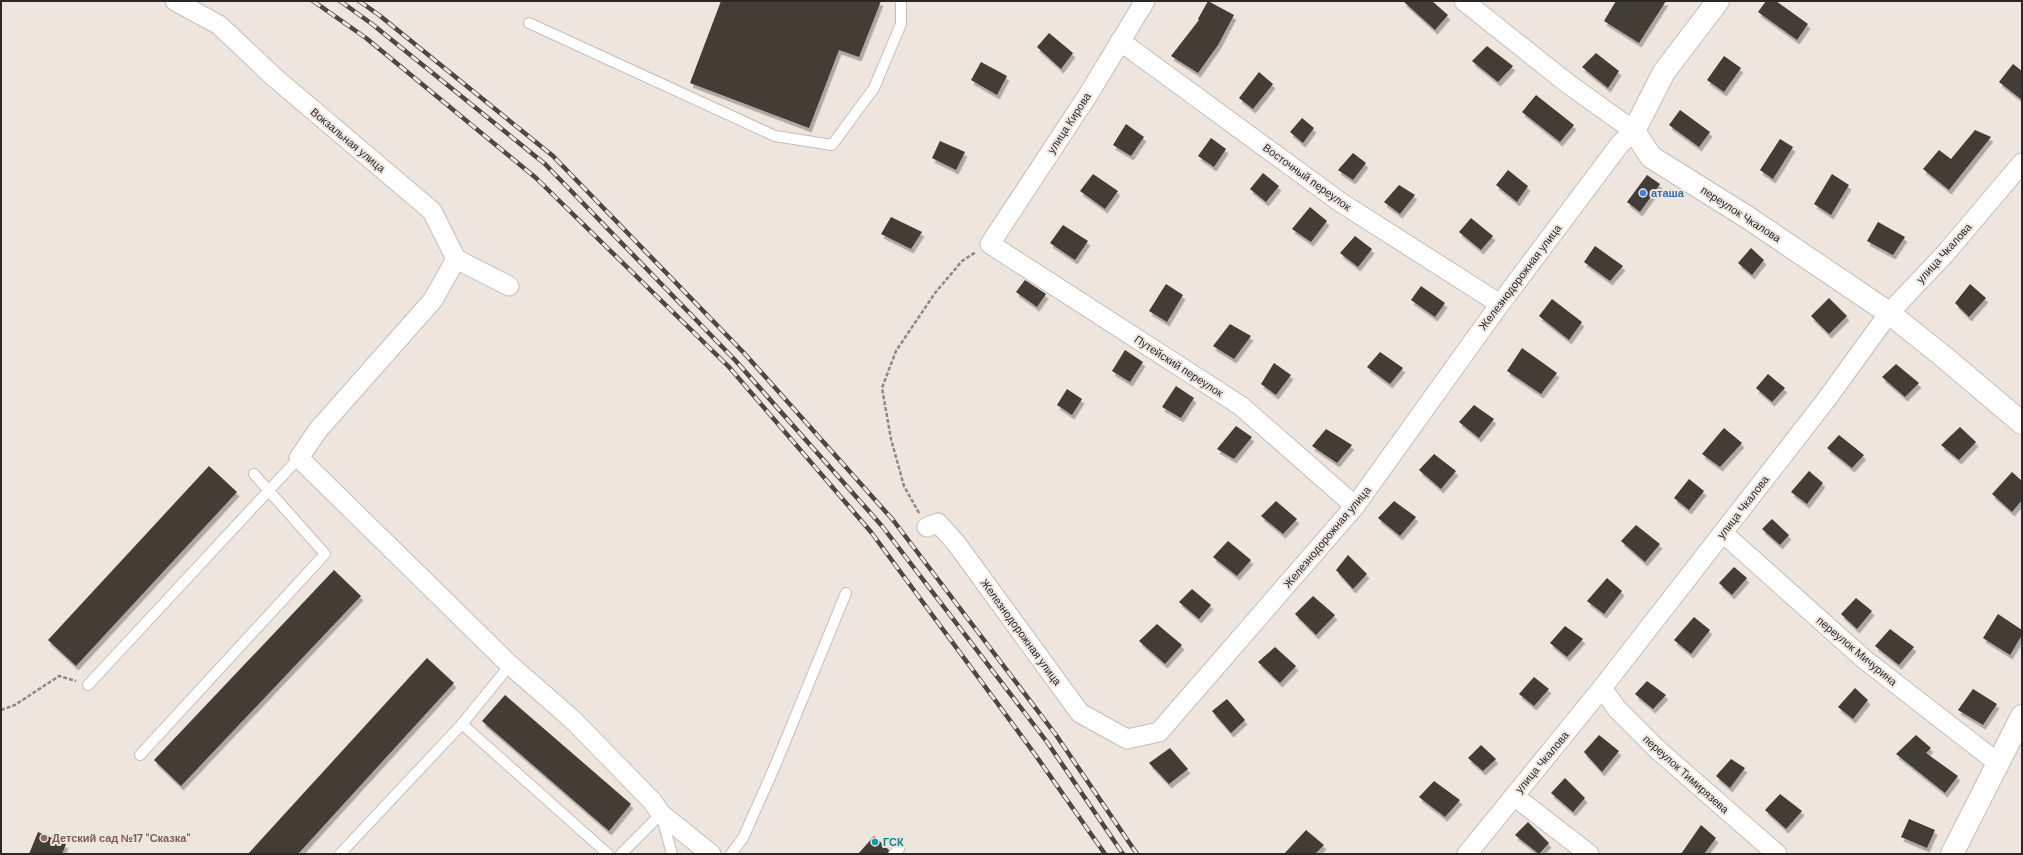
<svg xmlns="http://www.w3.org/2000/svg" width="2023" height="855" viewBox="0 0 2023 855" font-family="'DM Sans',sans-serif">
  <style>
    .building { fill: #423c35; filter: url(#shadow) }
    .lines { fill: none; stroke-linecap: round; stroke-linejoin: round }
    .service-casing { stroke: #c5bdb6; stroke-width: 12 }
    .minor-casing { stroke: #c5bdb6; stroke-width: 21 }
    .tertiary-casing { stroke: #c5bdb6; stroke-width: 24 }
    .path { stroke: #8f8984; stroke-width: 2.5; stroke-dasharray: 4 2; stroke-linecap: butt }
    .service { stroke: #fff; stroke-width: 10 }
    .minor { stroke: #fff; stroke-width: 19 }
    .tertiary { stroke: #fff; stroke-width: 22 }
    .rail-casing { stroke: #4b4743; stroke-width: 4.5 }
    .rail { stroke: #ede5de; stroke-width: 3; stroke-dasharray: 9; stroke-linecap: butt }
    .shop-dot { fill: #3f7fe0; stroke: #ede5de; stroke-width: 1.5 }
    .education-dot { fill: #8d6e63; stroke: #ede5de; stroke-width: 1.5 }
    .culture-dot { fill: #0f9aa8; stroke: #ede5de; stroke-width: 1.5 }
    .labels { text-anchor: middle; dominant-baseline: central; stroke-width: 4; stroke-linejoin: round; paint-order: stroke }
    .street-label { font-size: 11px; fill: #2a2724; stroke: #ede5de }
    .shop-label { font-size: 11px; font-weight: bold; fill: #366cbe; stroke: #ede5de; text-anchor: start }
    .education-label { font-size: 11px; font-weight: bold; fill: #785e54; stroke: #ede5de; text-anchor: start }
    .culture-label { font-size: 11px; font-weight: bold; fill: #0d838f; stroke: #ede5de; text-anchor: start }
  </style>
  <defs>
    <filter id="shadow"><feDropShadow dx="2.5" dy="4.5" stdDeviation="0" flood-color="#0004"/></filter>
  </defs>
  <rect width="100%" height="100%" fill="#ede5de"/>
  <!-- building -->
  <g class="building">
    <path d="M 721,1 L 881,1 L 859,57 L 839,50 L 809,128 L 690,83 Z"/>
    <path d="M 1208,1 L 1234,15 L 1218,45 L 1198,73 L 1171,56 L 1199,20 L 1198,19 Z"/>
    <path d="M 1403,1 L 1432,1 L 1448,15 L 1435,30 Z"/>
    <path d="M 1616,1 L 1666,1 L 1639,43 L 1604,21 Z"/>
    <path d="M 1766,1 L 1776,1 L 1808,24 L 1797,40 L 1758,12 Z"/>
    <path d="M 1049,33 L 1073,53 L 1061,69 L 1037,47 Z"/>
    <path d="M 1487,46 L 1513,66 L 1498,82 L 1472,61 Z"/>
    <path d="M 1596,53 L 1619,71 L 1608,88 L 1582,67 Z"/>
    <path d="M 1724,56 L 1741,68 L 1724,92 L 1707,80 Z"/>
    <path d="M 981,62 L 1007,76 L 997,95 L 971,80 Z"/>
    <path d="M 2013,64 L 2022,71 L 2022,100 L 1999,82 Z"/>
    <path d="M 1259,72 L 1273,84 L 1253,109 L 1239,98 Z"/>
    <path d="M 1536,95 L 1574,125 L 1560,142 L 1522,112 Z"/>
    <path d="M 1680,110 L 1710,132 L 1699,147 L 1669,125 Z"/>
    <path d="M 1302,118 L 1314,128 L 1303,143 L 1290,132 Z"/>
    <path d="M 1126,124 L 1144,137 L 1131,156 L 1113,145 Z"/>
    <path d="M 1975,130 L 1991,137 L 1949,190 L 1923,169 L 1939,150 L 1951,159 Z"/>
    <path d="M 1211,138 L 1226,149 L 1214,167 L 1198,156 Z"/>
    <path d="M 1780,139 L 1793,147 L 1773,179 L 1760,170 Z"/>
    <path d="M 940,141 L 965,152 L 956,170 L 932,158 Z"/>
    <path d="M 1353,153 L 1366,163 L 1353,180 L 1338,170 Z"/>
    <path d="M 1508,170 L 1528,186 L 1517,202 L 1496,185 Z"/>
    <path d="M 1263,173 L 1279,186 L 1266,202 L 1250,189 Z"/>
    <path d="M 1093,174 L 1118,191 L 1105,209 L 1080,191 Z"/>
    <path d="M 1832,174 L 1849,185 L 1831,215 L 1814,204 Z"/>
    <path d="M 1647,175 L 1660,184 L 1640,212 L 1627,202 Z"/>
    <path d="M 1399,185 L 1415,195 L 1400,214 L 1384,202 Z"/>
    <path d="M 1310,207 L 1327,221 L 1311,242 L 1292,229 Z"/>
    <path d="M 891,217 L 922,232 L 911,249 L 881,234 Z"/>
    <path d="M 1471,218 L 1493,236 L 1481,250 L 1459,232 Z"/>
    <path d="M 1878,222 L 1905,237 L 1893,255 L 1867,241 Z"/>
    <path d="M 1063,225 L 1088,241 L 1075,260 L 1050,243 Z"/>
    <path d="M 1355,236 L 1372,249 L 1358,267 L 1340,253 Z"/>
    <path d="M 1595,246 L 1623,266 L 1610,281 L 1584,262 Z"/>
    <path d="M 1751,248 L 1764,260 L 1752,275 L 1738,263 Z"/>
    <path d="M 1025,280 L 1046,294 L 1037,307 L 1016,292 Z"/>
    <path d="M 1166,284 L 1183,295 L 1167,322 L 1149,311 Z"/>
    <path d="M 1970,284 L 1986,298 L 1969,317 L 1955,303 Z"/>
    <path d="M 1421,286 L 1445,303 L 1435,317 L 1411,300 Z"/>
    <path d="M 1829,298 L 1847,316 L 1829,334 L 1811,316 Z"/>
    <path d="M 1552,299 L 1582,322 L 1569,340 L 1539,316 Z"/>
    <path d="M 1230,324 L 1251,336 L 1234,359 L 1213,346 Z"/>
    <path d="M 1522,348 L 1557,373 L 1541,394 L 1507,371 Z"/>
    <path d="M 1125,350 L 1143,362 L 1130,382 L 1112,371 Z"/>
    <path d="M 1380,352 L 1403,368 L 1390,384 L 1367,367 Z"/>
    <path d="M 1274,363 L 1291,375 L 1276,395 L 1261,384 Z"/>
    <path d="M 1896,364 L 1919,383 L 1905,397 L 1882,377 Z"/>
    <path d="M 1768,374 L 1785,388 L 1772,402 L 1756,388 Z"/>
    <path d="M 1176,386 L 1194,398 L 1181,418 L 1162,407 Z"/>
    <path d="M 1067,389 L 1082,399 L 1072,415 L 1057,405 Z"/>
    <path d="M 1474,405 L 1494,419 L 1479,438 L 1459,422 Z"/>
    <path d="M 1236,426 L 1252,437 L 1234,459 L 1217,449 Z"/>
    <path d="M 1960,427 L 1976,442 L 1959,460 L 1941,445 Z"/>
    <path d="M 1724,428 L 1742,443 L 1720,467 L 1702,454 Z"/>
    <path d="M 1326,429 L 1352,445 L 1337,463 L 1312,446 Z"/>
    <path d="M 1839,435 L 1864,455 L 1852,468 L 1827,448 Z"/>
    <path d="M 1434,454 L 1456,471 L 1441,489 L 1419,470 Z"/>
    <path d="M 209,466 L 237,492 L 76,666 L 48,640 Z"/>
    <path d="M 1809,471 L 1823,483 L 1807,504 L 1791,492 Z"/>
    <path d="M 2012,472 L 2022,481 L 2022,500 L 2012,512 L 1992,494 Z"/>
    <path d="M 1689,479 L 1704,491 L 1689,510 L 1674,498 Z"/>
    <path d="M 1276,501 L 1297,519 L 1283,534 L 1261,516 Z"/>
    <path d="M 1394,501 L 1416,517 L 1400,536 L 1378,518 Z"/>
    <path d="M 1772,519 L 1789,535 L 1780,545 L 1762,529 Z"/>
    <path d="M 1636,525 L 1660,544 L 1645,562 L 1621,541 Z"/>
    <path d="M 1228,541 L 1251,560 L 1237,576 L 1213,557 Z"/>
    <path d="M 1348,555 L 1367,574 L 1353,589 L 1336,570 Z"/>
    <path d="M 1734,567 L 1747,578 L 1732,595 L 1719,583 Z"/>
    <path d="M 334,570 L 361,596 L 181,786 L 154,760 Z"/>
    <path d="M 1607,578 L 1622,591 L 1604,614 L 1587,601 Z"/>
    <path d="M 1192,589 L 1211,605 L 1199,619 L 1179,602 Z"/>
    <path d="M 1313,596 L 1335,615 L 1316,635 L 1295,614 Z"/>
    <path d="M 1856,598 L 1872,611 L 1857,629 L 1841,614 Z"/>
    <path d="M 1998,614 L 2022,630 L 2022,635 L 2010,655 L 1983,638 Z"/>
    <path d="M 1694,617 L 1710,630 L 1691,654 L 1674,640 Z"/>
    <path d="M 1157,624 L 1182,645 L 1165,664 L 1139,641 Z"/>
    <path d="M 1565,626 L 1583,639 L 1567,657 L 1550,643 Z"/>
    <path d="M 1890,629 L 1914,647 L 1899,665 L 1875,646 Z"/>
    <path d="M 1275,647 L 1296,666 L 1280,683 L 1258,662 Z"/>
    <path d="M 427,658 L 454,683 L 298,854 L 248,854 Z"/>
    <path d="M 1534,677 L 1549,689 L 1534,706 L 1519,694 Z"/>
    <path d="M 1647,681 L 1666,695 L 1653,709 L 1635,694 Z"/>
    <path d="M 1855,688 L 1868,700 L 1853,719 L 1838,707 Z"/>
    <path d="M 1973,689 L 1997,704 L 1983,725 L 1958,710 Z"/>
    <path d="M 505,695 L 631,804 L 609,831 L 482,721 Z"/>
    <path d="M 1227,699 L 1245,720 L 1231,733 L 1212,711 Z"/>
    <path d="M 1599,735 L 1619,751 L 1602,772 L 1584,752 Z"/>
    <path d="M 1916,735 L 1931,748 L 1926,753 L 1958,776 L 1945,793 L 1896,754 Z"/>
    <path d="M 1481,745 L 1496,759 L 1483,771 L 1468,758 Z"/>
    <path d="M 1170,748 L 1188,769 L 1169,784 L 1149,763 Z"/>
    <path d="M 1731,759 L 1745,768 L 1730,788 L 1716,776 Z"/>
    <path d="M 1565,778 L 1585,798 L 1573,812 L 1551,793 Z"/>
    <path d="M 1434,781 L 1460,800 L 1445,817 L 1419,797 Z"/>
    <path d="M 1780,794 L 1802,811 L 1786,829 L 1765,810 Z"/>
    <path d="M 1909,819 L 1935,830 L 1927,848 L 1901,837 Z"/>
    <path d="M 1528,822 L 1549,843 L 1539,854 L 1515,835 Z"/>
    <path d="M 1701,825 L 1716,838 L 1704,854 L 1681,854 Z"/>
    <path d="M 1306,830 L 1324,845 L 1315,854 L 1284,854 Z"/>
    <path d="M 38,832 L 66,844 L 62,854 L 29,854 Z"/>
    <path d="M 874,836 L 889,850 L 888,854 L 858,854 Z"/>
  </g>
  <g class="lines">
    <defs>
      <g id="service">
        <path d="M 529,23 L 775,136 L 832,145 L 874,88 L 901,24 L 901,1"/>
        <path d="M 88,685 L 299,458"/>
        <path d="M 462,724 L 608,854"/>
        <path d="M 140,755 L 325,554 L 254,474"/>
        <path d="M 340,854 L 462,724 L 510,665"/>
        <path d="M 621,854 L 661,814 L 672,854"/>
        <path d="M 731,854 L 743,838 L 775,766 L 846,593"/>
        <path d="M 894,854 L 899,849"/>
      </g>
      <g id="minor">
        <path d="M 175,1 L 219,25 L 274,77 L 432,211 L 456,259 L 509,286"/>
        <path d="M 1145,1 L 1088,95 L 990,244 L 1241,406 L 1355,506"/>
        <path d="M 1120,41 L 1340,202 L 1500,304"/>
        <path d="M 456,259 L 433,300 L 318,430 L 299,458 L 510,665 L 573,720 L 652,801 L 661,814 L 711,854"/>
        <path d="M 927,527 L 938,523 L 956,543 L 1080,713 L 1127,739 L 1159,732 L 1355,506 L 1500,304 L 1620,144 L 1634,131 L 1567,83 L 1464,1"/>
        <path d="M 1723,533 L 1864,659 L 1998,763"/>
        <path d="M 1602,688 L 1617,709 L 1658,750 L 1777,854"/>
        <path d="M 1514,796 L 1589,854"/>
        <path d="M 1467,854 L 1602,688 L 1826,400 L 1889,313 L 1945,254 L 2022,163"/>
      </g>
      <g id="tertiary">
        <path d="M 1718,1 L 1664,72 L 1634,131 L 1651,157 L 1747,217 L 1889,313 L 1944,357 L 2022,423"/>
        <path d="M 1952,854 L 2022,716"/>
      </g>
    </defs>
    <!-- service casing -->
    <use href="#service" class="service-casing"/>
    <!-- minor casing -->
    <use href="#minor" class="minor-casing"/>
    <!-- tertiary casing -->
    <use href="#tertiary" class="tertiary-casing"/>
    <!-- path -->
    <g class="path">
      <path d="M 919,513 L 904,486 L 891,439 L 882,388 L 896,351 L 935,293 L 962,261 L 976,252"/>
      <path d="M 1,710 L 15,705 L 59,676 L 76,681"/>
    </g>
    <!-- service -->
    <use href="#service" class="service"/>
    <!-- minor -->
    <use href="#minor" class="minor"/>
    <!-- tertiary -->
    <use href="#tertiary" class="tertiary"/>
    <defs>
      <g id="rail">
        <path d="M 313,1 L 366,38 L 536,178 L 729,367 L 871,532 L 1034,753 L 1105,854"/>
        <path d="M 340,1 L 372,24 L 545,164 L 735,360 L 882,526 L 1047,742 L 1123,854"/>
        <path d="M 359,1 L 379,15 L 553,156 L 744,353 L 893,520 L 1056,735 L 1137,854"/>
      </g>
    </defs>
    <!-- rail casing -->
    <use href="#rail" class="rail-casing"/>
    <!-- rail -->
    <use href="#rail" class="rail"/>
  </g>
  <!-- markers -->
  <circle class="shop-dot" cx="1643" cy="193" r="4"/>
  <circle class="education-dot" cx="44" cy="838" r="4"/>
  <circle class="culture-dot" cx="875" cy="842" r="4"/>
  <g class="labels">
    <!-- street labels -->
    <g class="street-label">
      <text transform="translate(1069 123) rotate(-57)">улица Кирова</text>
      <text transform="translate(348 140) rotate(40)">Вокзальная улица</text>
      <text transform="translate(1307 177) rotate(36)">Восточный переулок</text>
      <text transform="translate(1741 214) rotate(33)">переулок Чкалова</text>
      <text transform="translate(1944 253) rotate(-48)">улица Чкалова</text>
      <text transform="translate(1520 277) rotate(-53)">Железнодорожная улица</text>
      <text transform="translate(1179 366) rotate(33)">Путейский переулок</text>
      <text transform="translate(1743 507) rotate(-52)">улица Чкалова</text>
      <text transform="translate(1327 537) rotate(-50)">Железнодорожная улица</text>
      <text transform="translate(1021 632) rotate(54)">Железнодорожная улица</text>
      <text transform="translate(1857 651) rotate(40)">переулок Мичурина</text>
      <text transform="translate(1542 762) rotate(-50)">улица Чкалова</text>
      <text transform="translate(1686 774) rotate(42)">переулок Тимирязева</text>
    </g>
    <!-- shop labels -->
    <g class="shop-label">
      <text x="1651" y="193">аташа</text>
    </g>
    <!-- education labels -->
    <g class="education-label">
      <text x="52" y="838">Детский сад №17 "Сказка"</text>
    </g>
    <!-- culture labels -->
    <g class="culture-label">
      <text x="883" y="842">ГСК</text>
    </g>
  </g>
  <!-- border -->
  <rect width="2023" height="855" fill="none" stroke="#2a2724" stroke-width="4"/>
</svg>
